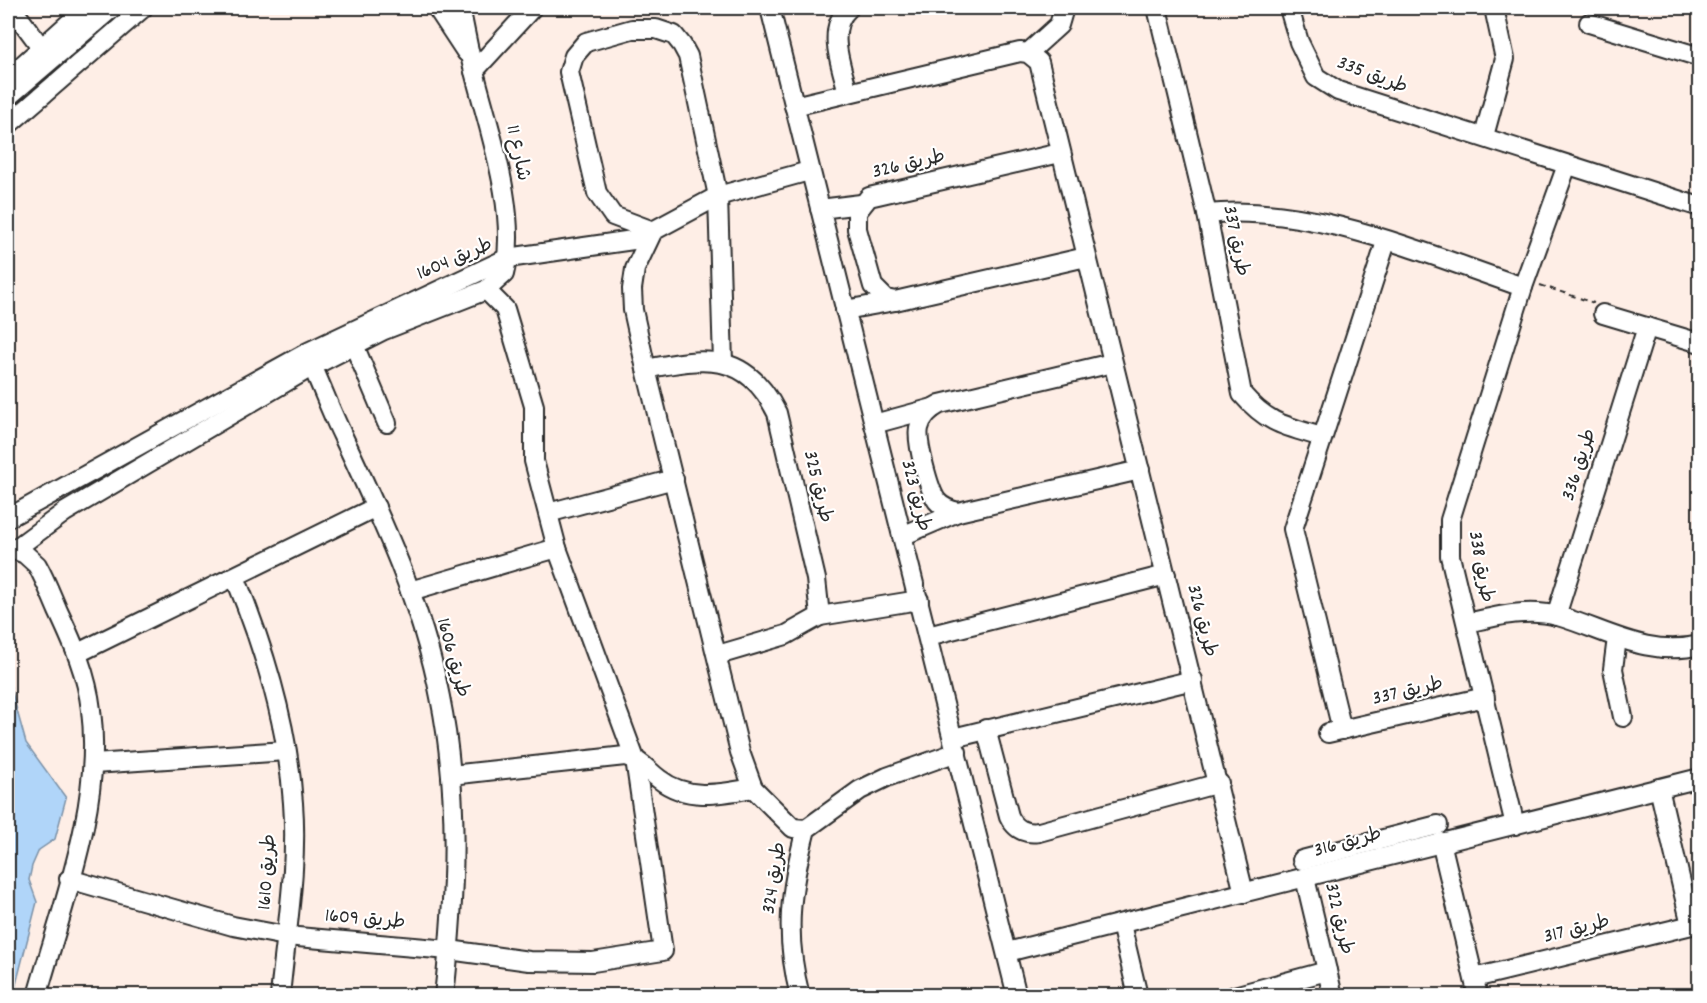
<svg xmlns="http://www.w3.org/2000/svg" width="1707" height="1003" viewBox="0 0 1707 1003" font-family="Dekko,'Playpen Sans Arabic',sans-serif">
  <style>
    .water { fill: #b0d5f9; stroke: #7b91a7; stroke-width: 1.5 }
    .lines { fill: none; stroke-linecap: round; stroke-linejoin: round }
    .minor-casing { stroke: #2b2b2b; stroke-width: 22 }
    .path { stroke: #2b2b2b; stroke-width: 2; stroke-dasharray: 6 4.5; stroke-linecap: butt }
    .minor { stroke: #fff; stroke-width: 18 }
    .labels { text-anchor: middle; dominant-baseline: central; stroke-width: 4.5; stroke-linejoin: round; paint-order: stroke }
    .street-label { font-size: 20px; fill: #2b2b2b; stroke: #fff }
  </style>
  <rect width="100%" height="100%" fill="#feeee6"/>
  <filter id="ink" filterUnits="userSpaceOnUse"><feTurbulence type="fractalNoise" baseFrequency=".0167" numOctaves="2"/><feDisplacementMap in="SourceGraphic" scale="12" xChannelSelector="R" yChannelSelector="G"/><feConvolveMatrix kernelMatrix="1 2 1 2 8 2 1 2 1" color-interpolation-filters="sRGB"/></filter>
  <g filter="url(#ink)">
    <!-- water -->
    <path class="water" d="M 8,678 L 26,743 L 66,798 L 55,839 L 39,850 L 32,866 L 29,880 L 37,902 L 13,996 L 8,995 Z"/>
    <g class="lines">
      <defs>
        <g id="minor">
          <path d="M 12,8 L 41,47"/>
          <path d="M 437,8 L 466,52"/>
          <path d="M 770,8 L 1017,996"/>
          <path d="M 1157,8 L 1207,214 L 1242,394 C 1268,424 1285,426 1322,437"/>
          <path d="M 1289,8 L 1299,42 L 1316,77 L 1338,91 L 1700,207"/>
          <path d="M 1589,23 L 1700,57"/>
          <path d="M 1028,53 L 1059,25 L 1064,8"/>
          <path d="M 474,71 L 532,8"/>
          <path d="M 8,78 L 86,8"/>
          <path d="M 848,93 C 842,66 825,29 849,8"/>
          <path d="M 8,97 L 112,8"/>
          <path d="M 794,106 L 1020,52 L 1028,53 L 1039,62 L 1244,893"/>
          <path d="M 8,125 L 143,8"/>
          <path d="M 1484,136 L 1505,59 L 1494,8"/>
          <path d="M 1060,153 L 869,197 L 857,212 L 857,229 L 873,286 L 886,299 L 895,301 L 1086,257"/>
          <path d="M 820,209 L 861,204"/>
          <path d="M 1207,214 C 1311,203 1425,254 1523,287"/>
          <path d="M 653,231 L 613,216 L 597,193 L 569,72 L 574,56 L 586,42 L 632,29 L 656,29 L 674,35 L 682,45 L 688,56 L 718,196 L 723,363"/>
          <path d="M 845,310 L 895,301"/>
          <path d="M 1603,314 L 1700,343"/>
          <path d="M 354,345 L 387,423"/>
          <path d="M 307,355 C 319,379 328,405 340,430 C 380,515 422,603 440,697 C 460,795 455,897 444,996"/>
          <path d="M 1112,363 L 940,404 C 930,409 922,416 919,428 C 916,442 929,490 937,501 C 943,508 950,510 958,512 L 1140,470"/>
          <path d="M 646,369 C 705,357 746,351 777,413 L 816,579 L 820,616 L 786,635 L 718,655"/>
          <path d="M 874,424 L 933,408"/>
          <path d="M 548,513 L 674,479"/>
          <path d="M 8,518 L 306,353 L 508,258 L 647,238"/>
          <path d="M 902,536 L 958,512"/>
          <path d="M 8,547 L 25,554 L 37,565 C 45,579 51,595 58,611 C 73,643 87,674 91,710 C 103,803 62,906 37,996"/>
          <path d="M 15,549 L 65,512 L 313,366 L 384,330 L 486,290 L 504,274 C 519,214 489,130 474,71 C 468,50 465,29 460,8"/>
          <path d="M 235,577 C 265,650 288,725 293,803 C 298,867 286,932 280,996"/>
          <path d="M 410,591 L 557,548"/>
          <path d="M 820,616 L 919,600"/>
          <path d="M 1556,616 L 1647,327"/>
          <path d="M 1467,623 C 1497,616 1528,608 1558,616 C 1606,630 1648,658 1700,645"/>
          <path d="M 928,636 L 1166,575"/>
          <path d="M 1617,638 L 1613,669 L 1623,717"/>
          <path d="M 78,653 L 376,507"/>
          <path d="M 986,729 L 1009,816 C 1015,829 1025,834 1039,832 L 1219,783"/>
          <path d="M 1342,730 L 1293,529 L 1386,242"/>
          <path d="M 1328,733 L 1485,697"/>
          <path d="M 953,738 L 1193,680"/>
          <path d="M 94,764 L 286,751"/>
          <path d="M 451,775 L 625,756 C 641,760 646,769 659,779 C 687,801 720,794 753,788"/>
          <path d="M 1659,788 L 1691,925"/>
          <path d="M 1515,825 L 1450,556 L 1450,520 L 1523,287 L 1567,165"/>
          <path d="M 806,829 L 793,828 L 753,788 L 740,752 L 646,369 L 633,310 L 632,289 L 635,269 L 653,231 L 718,196 L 809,171"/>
          <path d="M 1441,842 L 1478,996"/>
          <path d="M 1302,860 L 1438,825"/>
          <path d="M 1305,878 L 1333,996"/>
          <path d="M 69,879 L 233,926 L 286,936 L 449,950 L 529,961 L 593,962 L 663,951 L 635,759 L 557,548 L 534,461 L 534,406 L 505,309 L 486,290"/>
          <path d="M 1121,924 L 1138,996"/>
          <path d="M 1007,952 L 1700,778"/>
          <path d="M 1474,978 L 1700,923"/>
          <path d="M 800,996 C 784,934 790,890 806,829 L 860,790 L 887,777 L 957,752"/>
          <path d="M 1234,996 L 1327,971"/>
        </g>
      </defs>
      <!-- minor casing -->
      <use href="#minor" class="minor-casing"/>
      <!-- path -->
      <path class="path" d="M 1540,285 L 1594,303"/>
      <!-- minor -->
      <use href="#minor" class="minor"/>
    </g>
  </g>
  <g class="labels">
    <!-- street labels -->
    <g class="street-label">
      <text transform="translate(1372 76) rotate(21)">طريق 335</text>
      <text transform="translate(517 153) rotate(78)">شارع 11</text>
      <text transform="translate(909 165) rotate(-13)">طريق 326</text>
      <text transform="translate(1235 241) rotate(79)">طريق 337</text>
      <text transform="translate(455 260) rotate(-23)">طريق 1604</text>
      <text transform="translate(1580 465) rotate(-72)">طريق 336</text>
      <text transform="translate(817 487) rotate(77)">طريق 325</text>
      <text transform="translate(915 496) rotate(76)">طريق 323</text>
      <text transform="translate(1480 567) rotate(80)">طريق 338</text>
      <text transform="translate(1201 621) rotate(76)">طريق 326</text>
      <text transform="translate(452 658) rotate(75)">طريق 1606</text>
      <text transform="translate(1408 692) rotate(-13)">طريق 337</text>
      <text transform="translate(1348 843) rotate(-15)">طريق 316</text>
      <text transform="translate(268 872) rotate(-86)">طريق 1610</text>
      <text transform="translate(775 878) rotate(-81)">طريق 324</text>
      <text transform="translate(1338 919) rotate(77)">طريق 322</text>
      <text transform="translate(365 920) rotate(5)">طريق 1609</text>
      <text transform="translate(1577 930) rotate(-14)">طريق 317</text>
    </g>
  </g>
  <!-- margin -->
  <rect width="1707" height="1003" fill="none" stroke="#fff" stroke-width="30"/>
  <rect x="15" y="15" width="1677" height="973" fill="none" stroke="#2b2b2b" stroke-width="2" filter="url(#ink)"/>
</svg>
